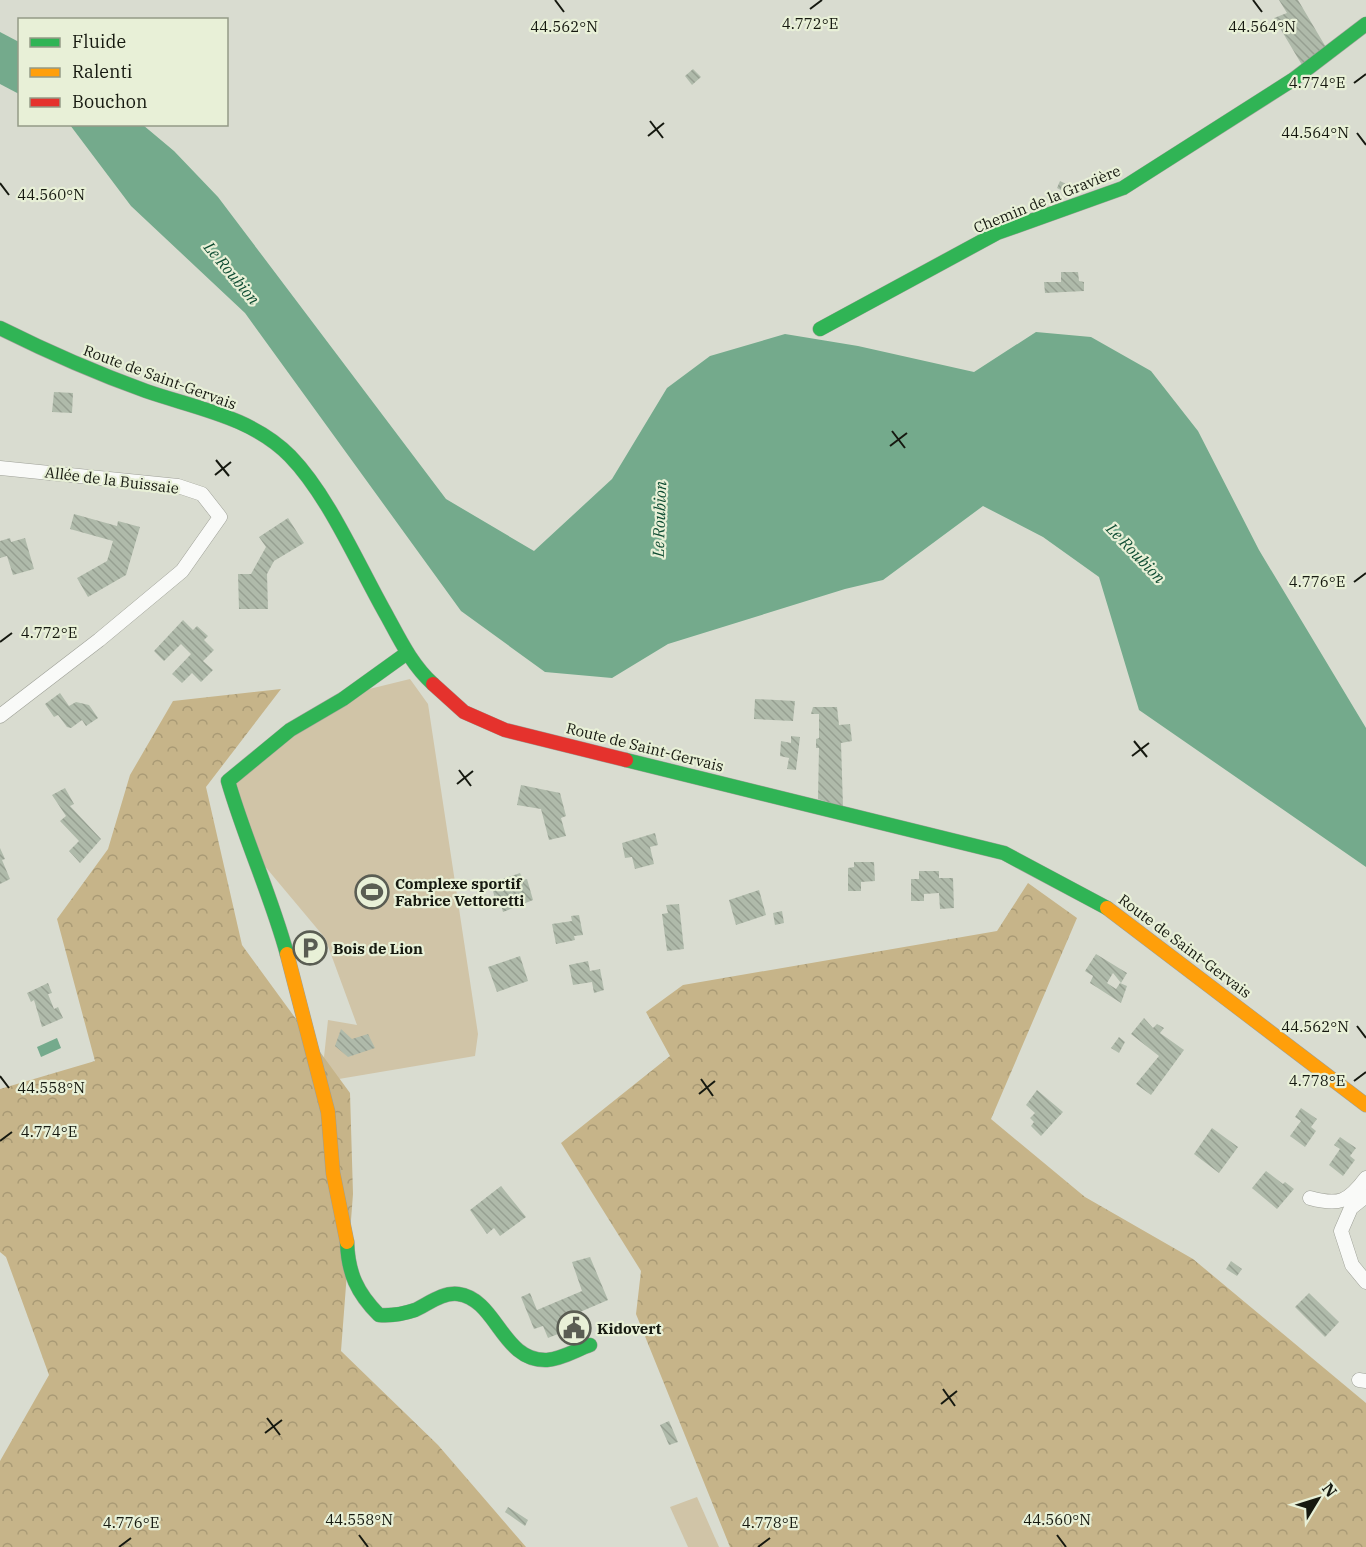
<svg xmlns="http://www.w3.org/2000/svg" width="1366" height="1547" viewBox="0 0 1366 1547" font-family="'IBM Plex Serif',serif">
  <style>
    .green { fill: #d0c4a7 }
    .forest { fill: url(#forest-crowns) }
    .water { fill: #74aa8c }
    .building { fill: url(#building-back-hatch) }
    .lines { fill: none; stroke-linecap: round; stroke-linejoin: round }
    .street-casing { stroke: #9ea097; stroke-width: 15 }
    .fast-casing { stroke: #9ea097; stroke-width: 15 }
    .slow-casing { stroke: #9ea097; stroke-width: 15 }
    .jam-casing { stroke: #9ea097; stroke-width: 15 }
    .street { stroke: #f9faf8; stroke-width: 14 }
    .fast { stroke: #30b455; stroke-width: 14 }
    .slow { stroke: #ff9f0a; stroke-width: 14 }
    .jam { stroke: #e5322d; stroke-width: 14 }
    .ticks { fill: none; stroke: #161910; stroke-width: 2 }
    .labels { text-anchor: middle; dominant-baseline: central; stroke-width: 4.5; stroke-linejoin: round; paint-order: stroke }
    .street-label { font-size: 15px; fill: #161910; stroke: #e8f0d7 }
    .poi-label { font-size: 15px; font-weight: bold; fill: #161910; stroke: #e8f0d7; text-anchor: start }
    .water-label { font-size: 16px; font-style: italic; fill: #0e4c32; stroke: #e8f0d7 }
    .ticks-label { font-size: 15px; text-anchor: middle; fill: #161910; stroke: #e8f0d7; stroke-width: 4.5; stroke-linejoin: round; paint-order: stroke }
  </style>
  <defs>
    <pattern id="forest-crowns" width="20" height="18" patternUnits="userSpaceOnUse" patternTransform="scale(1.5)"><rect width="20" height="18" fill="#c6b489"/><path d="M2 6a3 3 0 1 1 6 0M12 15a3 3 0 1 1 6 0" fill="none" stroke="#a99a75"/></pattern>
    <pattern id="building-back-hatch" width="6" height="6" patternUnits="userSpaceOnUse" patternTransform="scale(1.5)"><rect width="6" height="6" fill="#afbaaa"/><path d="M-1 5l2 2M0 0l6 6M5-1l2 2" fill="none" stroke="#969f91"/></pattern>
  </defs>
  <rect width="100%" height="100%" fill="#d9dcd0"/>
  <!-- green -->
  <g class="green">
    <path d="M 410,679 L 428,704 L 478,1034 L 475,1056 L 327,1081 L 324,1057 L 328,1020 L 357,1025 L 325,938 L 248,846 L 234,787 L 253,762 L 353,693 Z"/>
    <path d="M 697,1497 L 719,1547 L 688,1547 L 670,1507 Z"/>
  </g>
  <!-- forest -->
  <g class="forest">
    <path d="M 281,689 L 206,787 L 242,945 L 350,1093 L 353,1194 L 341,1351 L 438,1445 L 526,1547 L 0,1547 L 0,1461 L 49,1375 L 6,1257 L 0,1252 L 0,1089 L 95,1061 L 57,919 L 108,849 L 130,775 L 173,701 Z"/>
    <path d="M 1028,883 L 1077,918 L 991,1119 L 1085,1197 L 1193,1259 L 1366,1403 L 1366,1547 L 730,1547 L 636,1314 L 641,1271 L 561,1143 L 670,1056 L 646,1012 L 683,985 L 997,931 Z"/>
  </g>
  <!-- water -->
  <g class="water">
    <path d="M 0,32 L 19,42 L 19,94 L 0,84 Z"/>
    <path d="M 70,125 L 143,125 L 174,151 L 218,197 L 446,499 L 534,551 L 612,479 L 667,388 L 710,356 L 785,334 L 858,346 L 974,372 L 1036,332 L 1091,337 L 1151,371 L 1198,431 L 1259,550 L 1366,728 L 1366,867 L 1139,710 L 1099,577 L 1043,537 L 983,506 L 883,580 L 845,589 L 668,644 L 612,678 L 545,672 L 461,611 L 245,313 L 131,206 Z"/>
    <path d="M 57,1038 L 61,1048 L 41,1057 L 37,1047 Z"/>
  </g>
  <!-- building -->
  <g class="building">
    <path d="M 1279,0 L 1298,0 L 1327,49 L 1302,65 L 1274,18 L 1287,13 Z"/>
    <path d="M 693,69 L 701,77 L 692,85 L 685,76 Z"/>
    <path d="M 1060,181 L 1072,187 L 1068,194 L 1057,188 Z"/>
    <path d="M 1061,272 L 1078,272 L 1079,281 L 1084,282 L 1084,291 L 1045,293 L 1044,282 L 1061,282 Z"/>
    <path d="M 54,392 L 73,393 L 72,413 L 52,412 Z"/>
    <path d="M 74,514 L 117,526 L 118,521 L 140,527 L 126,575 L 88,597 L 77,578 L 107,561 L 113,541 L 70,529 Z"/>
    <path d="M 288,518 L 304,543 L 274,561 L 267,574 L 268,609 L 239,609 L 238,574 L 251,574 L 266,547 L 259,537 Z"/>
    <path d="M 10,538 L 11,542 L 25,538 L 34,569 L 13,575 L 7,556 L 0,558 L 0,541 Z"/>
    <path d="M 183,620 L 193,630 L 197,626 L 208,636 L 204,640 L 214,650 L 203,661 L 213,670 L 201,682 L 192,673 L 182,683 L 172,674 L 191,654 L 181,644 L 164,661 L 154,651 Z"/>
    <path d="M 60,693 L 69,706 L 76,702 L 89,705 L 98,718 L 86,726 L 82,720 L 71,728 L 67,727 L 58,715 L 54,717 L 45,704 Z"/>
    <path d="M 755,699 L 795,701 L 793,721 L 754,719 Z"/>
    <path d="M 813,707 L 837,707 L 839,725 L 850,724 L 852,741 L 841,743 L 843,807 L 818,799 L 819,748 L 816,748 L 816,739 L 819,738 L 819,714 L 811,714 Z"/>
    <path d="M 791,736 L 800,737 L 796,770 L 787,769 L 789,758 L 780,756 L 781,741 L 791,743 Z"/>
    <path d="M 521,785 L 560,793 L 566,816 L 561,818 L 566,836 L 549,840 L 541,809 L 517,805 Z"/>
    <path d="M 65,788 L 74,804 L 70,806 L 101,839 L 80,863 L 69,851 L 79,841 L 60,821 L 66,816 L 52,795 Z"/>
    <path d="M 655,833 L 658,845 L 650,847 L 654,864 L 635,869 L 632,857 L 625,858 L 622,843 Z"/>
    <path d="M 0,848 L 5,859 L 2,860 L 10,879 L 0,884 Z"/>
    <path d="M 854,862 L 874,862 L 875,881 L 861,882 L 861,891 L 848,891 L 848,868 L 854,867 Z"/>
    <path d="M 919,871 L 939,871 L 939,878 L 953,878 L 954,908 L 940,909 L 939,893 L 924,894 L 924,901 L 911,901 L 911,879 L 919,879 Z"/>
    <path d="M 520,873 L 523,880 L 527,879 L 533,900 L 503,912 L 500,902 L 496,903 L 491,883 Z"/>
    <path d="M 759,890 L 766,915 L 736,925 L 729,900 Z"/>
    <path d="M 679,904 L 684,949 L 667,951 L 662,914 L 668,913 L 666,905 Z"/>
    <path d="M 782,911 L 784,923 L 775,925 L 773,913 Z"/>
    <path d="M 579,915 L 583,935 L 574,936 L 575,940 L 556,944 L 552,924 L 572,921 L 571,916 Z"/>
    <path d="M 1096,954 L 1127,973 L 1121,983 L 1113,973 L 1107,983 L 1116,989 L 1120,983 L 1127,986 L 1121,1003 L 1090,983 L 1093,976 L 1085,971 Z"/>
    <path d="M 520,956 L 528,981 L 497,992 L 488,967 Z"/>
    <path d="M 588,961 L 590,971 L 600,969 L 604,990 L 594,993 L 592,982 L 573,985 L 569,965 Z"/>
    <path d="M 48,983 L 52,993 L 48,994 L 54,1009 L 58,1007 L 63,1018 L 42,1027 L 34,1000 L 31,1002 L 27,993 Z"/>
    <path d="M 1144,1018 L 1153,1028 L 1157,1024 L 1164,1028 L 1160,1033 L 1184,1050 L 1151,1095 L 1136,1084 L 1159,1056 L 1131,1034 Z"/>
    <path d="M 341,1029 L 352,1039 L 368,1034 L 375,1048 L 348,1057 L 335,1046 Z"/>
    <path d="M 1119,1037 L 1125,1042 L 1119,1053 L 1111,1048 Z"/>
    <path d="M 1037,1090 L 1063,1112 L 1041,1136 L 1031,1126 L 1034,1122 L 1030,1118 L 1035,1113 L 1026,1105 Z"/>
    <path d="M 1301,1108 L 1317,1119 L 1311,1127 L 1316,1131 L 1305,1147 L 1290,1136 L 1301,1121 L 1295,1117 Z"/>
    <path d="M 1212,1128 L 1238,1147 L 1219,1173 L 1194,1154 Z"/>
    <path d="M 1340,1137 L 1356,1148 L 1350,1156 L 1355,1160 L 1343,1176 L 1329,1165 L 1340,1149 L 1334,1145 Z"/>
    <path d="M 1266,1171 L 1283,1184 L 1285,1182 L 1294,1189 L 1277,1209 L 1252,1188 Z"/>
    <path d="M 501,1186 L 526,1217 L 500,1236 L 494,1228 L 487,1234 L 470,1210 Z"/>
    <path d="M 590,1257 L 608,1300 L 580,1312 L 585,1323 L 548,1338 L 543,1326 L 534,1329 L 521,1297 L 530,1293 L 537,1310 L 582,1291 L 572,1262 Z"/>
    <path d="M 1231,1261 L 1242,1269 L 1237,1276 L 1226,1269 Z"/>
    <path d="M 1309,1293 L 1339,1322 L 1325,1337 L 1295,1307 Z"/>
    <path d="M 669,1421 L 678,1442 L 669,1445 L 660,1425 Z"/>
    <path d="M 508,1507 L 528,1520 L 525,1526 L 505,1512 Z"/>
  </g>
  <g class="lines">
    <defs>
      <g id="street">
        <path d="M 0,468 L 178,486 L 202,494 L 220,517 L 182,571 L 99,640 L 0,716"/>
        <path d="M 1366,1196 L 1351,1208 L 1341,1231 L 1352,1265 L 1366,1282"/>
        <path d="M 1310,1198 C 1339,1206 1348,1202 1366,1178"/>
        <path d="M 1359,1380 L 1366,1381"/>
      </g>
      <g id="fast">
        <path d="M 0,328 C 48,352 96,373 146,391 C 195,408 252,417 290,456 C 329,496 359,567 387,616 C 400,640 412,665 433,684"/>
        <path d="M 820,329 L 997,233 L 1123,188 L 1294,79 L 1366,24"/>
        <path d="M 626,760 L 1004,853 L 1107,908"/>
        <path d="M 287,954 C 271,895 245,840 228,781 L 290,730 L 343,699 L 407,653"/>
        <path d="M 347,1242 C 348,1273 357,1293 379,1315 C 391,1316 403,1314 415,1310 C 428,1304 443,1292 458,1294 C 497,1299 502,1362 547,1360 C 562,1359 576,1350 590,1345"/>
      </g>
      <g id="slow">
        <path d="M 1107,908 L 1366,1105"/>
        <path d="M 287,954 L 328,1112 L 333,1173 L 347,1242"/>
      </g>
      <path id="jam" d="M 433,684 L 464,712 L 505,730 L 626,760"/>
    </defs>
    <!-- street casing -->
    <use href="#street" class="street-casing"/>
    <!-- fast casing -->
    <use href="#fast" class="fast-casing"/>
    <!-- slow casing -->
    <use href="#slow" class="slow-casing"/>
    <!-- jam casing -->
    <use href="#jam" class="jam-casing"/>
    <!-- street -->
    <use href="#street" class="street"/>
    <!-- fast -->
    <use href="#fast" class="fast"/>
    <!-- slow -->
    <use href="#slow" class="slow"/>
    <!-- jam -->
    <use href="#jam" class="jam"/>
  </g>
  <!-- ticks -->
  <path class="ticks" d="M 555,0 L 564,12M 1253,0 L 1262,12M 810,9 L 822,0M 1354,83 L 1366,74M 650,121 L 663,138M 1357,133 L 1366,145M 648,136 L 664,123M 0,183 L 9,195M 892,431 L 905,448M 890,446 L 907,433M 216,460 L 229,476M 215,475 L 231,462M 1354,582 L 1366,573M 0,642 L 12,633M 1134,741 L 1147,757M 1132,756 L 1149,743M 459,770 L 471,786M 457,784 L 473,771M 1357,1026 L 1366,1038M 0,1076 L 9,1088M 701,1079 L 713,1096M 1354,1081 L 1366,1072M 699,1094 L 715,1081M 0,1141 L 12,1132M 943,1389 L 955,1406M 941,1404 L 957,1391M 267,1418 L 280,1435M 265,1433 L 282,1420M 359,1535 L 368,1547M 1057,1535 L 1066,1547M 119,1547 L 131,1538M 758,1547 L 770,1538"/>
  <!-- icons -->
  <defs>
    <symbol id="stadium-ring" viewBox="-11 -11 22 22"><circle r="9.5" fill="#e8f0d7" stroke="#5a5d53" stroke-width="1.5"/><path d="M0-5a6.5 5 0 1 0 0 10a6.5 5 0 1 0 0-10ZM-3.5-1.8h7v3.6h-7Z" fill="#5a5d53"/></symbol>
    <symbol id="parking-ring" viewBox="-11 -11 22 22"><circle r="9.5" fill="#e8f0d7" stroke="#5a5d53" stroke-width="1.5"/><path d="M-3.5-5.5H1a3.5 3.5 0 0 1 0 7H-1V5.5H-3.5ZM-1-3.4V-.6H.8a1.4 1.4 0 0 0 0-2.8Z" fill="#5a5d53"/></symbol>
    <symbol id="civic-ring" viewBox="-11 -11 22 22"><circle r="9.5" fill="#e8f0d7" stroke="#5a5d53" stroke-width="1.5"/><path d="M-.6-6.5H3V-4.5H.6V-3L4-1V1h2V6H-6V1h2V-1L-.6-3ZM-1.2 2.5V6h2.4V2.5Z" fill="#5a5d53"/></symbol>
  </defs>
  <g fill-rule="evenodd">
    <use href="#stadium-ring" x="353" y="873" width="38" height="38"/>
    <use href="#parking-ring" x="291" y="929" width="38" height="38"/>
    <use href="#civic-ring" x="555" y="1309" width="38" height="38"/>
  </g>
  <g class="labels">
    <!-- street labels -->
    <g class="street-label">
      <text transform="translate(1047 199) rotate(-22)">Chemin de la Gravière</text>
      <text transform="translate(160 377) rotate(20)">Route de Saint-Gervais</text>
      <text transform="translate(112 480) rotate(7)">Allée de la Buissaie</text>
      <text transform="translate(645 747) rotate(14)">Route de Saint-Gervais</text>
      <text transform="translate(1185 946) rotate(37)">Route de Saint-Gervais</text>
    </g>
    <!-- poi labels -->
    <g class="poi-label">
      <text x="395" y="883">Complexe sportif<tspan x="395" dy="17">Fabrice Vettoretti</tspan></text>
      <text x="333" y="948">Bois de Lion</text>
      <text x="597" y="1328">Kidovert</text>
    </g>
    <!-- water labels -->
    <g class="water-label">
      <text transform="translate(232 273) rotate(50)">Le Roubion</text>
      <text transform="translate(659 519) rotate(-88)">Le Roubion</text>
      <text transform="translate(1136 553) rotate(46)">Le Roubion</text>
    </g>
  </g>
  <g class="ticks-label">
    <text x="810" y="29">4.772°E</text>
    <text x="1262" y="32">44.564°N</text>
    <text x="564" y="32">44.562°N</text>
    <text x="1317" y="88">4.774°E</text>
    <text x="1315" y="138">44.564°N</text>
    <text x="51" y="200">44.560°N</text>
    <text x="1317" y="587">4.776°E</text>
    <text x="49" y="638">4.772°E</text>
    <text x="1315" y="1032">44.562°N</text>
    <text x="1317" y="1086">4.778°E</text>
    <text x="51" y="1093">44.558°N</text>
    <text x="49" y="1137">4.774°E</text>
    <text x="359" y="1525">44.558°N</text>
    <text x="1057" y="1525">44.560°N</text>
    <text x="131" y="1528">4.776°E</text>
    <text x="770" y="1528">4.778°E</text>
  </g>
  <!-- legend -->
  <rect x="18" y="18" width="210" height="108" fill="#e8f0d7" stroke="#949a87" stroke-width="1.5"/>
  <rect x="30" y="38" width="30" height="9" fill="#30b455" stroke="#949a87" stroke-width="1.5"/>
  <text x="72" y="48" font-size="18" fill="#161910">Fluide</text>
  <rect x="30" y="68" width="30" height="9" fill="#ff9f0a" stroke="#949a87" stroke-width="1.5"/>
  <text x="72" y="78" font-size="18" fill="#161910">Ralenti</text>
  <rect x="30" y="98" width="30" height="9" fill="#e5322d" stroke="#949a87" stroke-width="1.5"/>
  <text x="72" y="108" font-size="18" fill="#161910">Bouchon</text>
  <!-- north arrow -->
  <g transform="translate(1318 1499) rotate(52)" stroke="#e8f0d7" stroke-width="4.5" paint-order="stroke">
  <path d="M0-4.5L10 22L0 15L-10 22Z" fill="#161910"/>
  <text y="-9" font-size="16" font-weight="bold" text-anchor="middle" fill="#161910">N</text>
  </g>
</svg>
